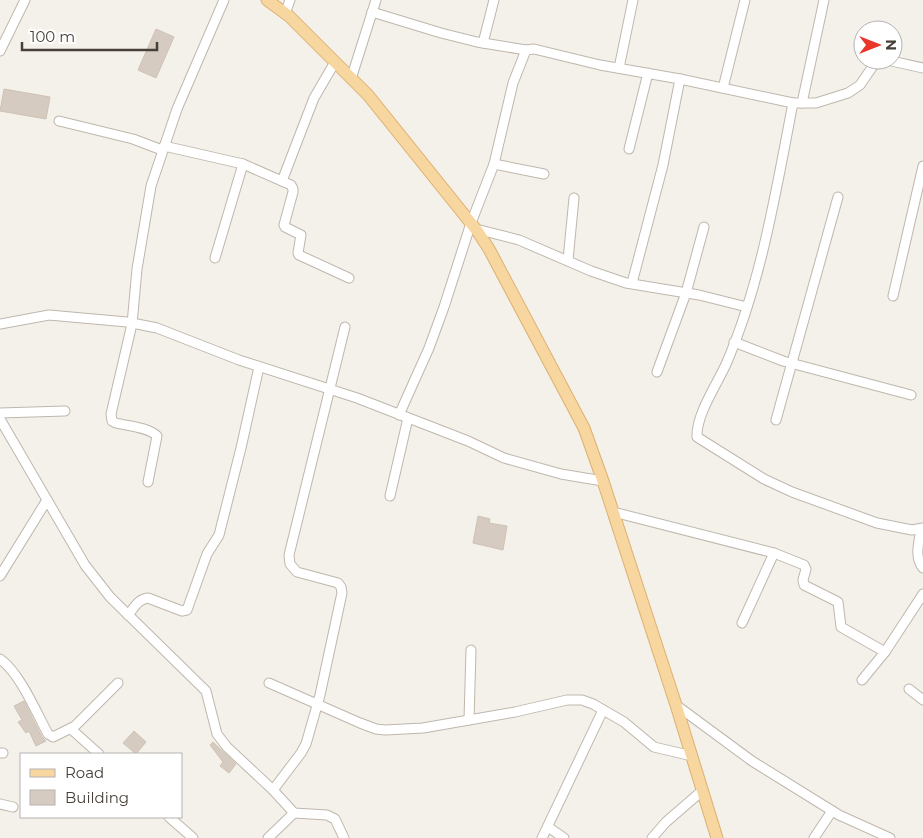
<svg xmlns="http://www.w3.org/2000/svg" width="923" height="838" viewBox="0 0 923 838" font-family="Montserrat,sans-serif">
  <style>
    .building { fill: #d5cbc0; stroke: #cfc2b4 }
    .lines { fill: none; stroke-linecap: round; stroke-linejoin: round }
    .minor-casing { stroke: #bfb7ad; stroke-width: 11 }
    .major-casing { stroke: #dcb170; stroke-width: 13 }
    .minor { stroke: #fff; stroke-width: 9 }
    .major { stroke: #f7d6a0; stroke-width: 11 }
  </style>
  <rect width="100%" height="100%" fill="#f4f0ea"/>
  <!-- building -->
  <g class="building">
    <path d="M 156,29 L 174,37 L 156,78 L 138,70 Z"/>
    <path d="M 4,89 L 50,97 L 46,119 L 0,111 Z"/>
    <path d="M 478,516 L 490,519 L 489,523 L 507,526 L 503,550 L 473,543 Z"/>
    <path d="M 24,701 L 42,737 L 46,741 L 36,746 L 29,731 L 26,733 L 18,722 L 22,720 L 14,706 Z"/>
    <path d="M 134,731 L 146,742 L 136,754 L 123,743 Z"/>
    <path d="M 213,742 L 236,764 L 229,773 L 220,766 L 223,762 L 210,745 Z"/>
  </g>
  <g class="lines">
    <defs>
      <g id="minor">
        <path d="M 372,12 L 441,33 L 477,42 L 526,50"/>
        <path d="M 285,14 L 290,0"/>
        <path d="M 483,43 L 494,0"/>
        <path d="M 0,51 L 25,0"/>
        <path d="M 887,60 L 923,68"/>
        <path d="M 619,68 L 633,0"/>
        <path d="M 351,79 L 376,0"/>
        <path d="M 723,88 L 745,0"/>
        <path d="M 793,103 C 776,190 762,280 727,362 C 718,383 696,414 697,437 L 764,479 L 792,492 L 877,523 L 912,530 L 923,528"/>
        <path d="M 802,103 L 824,0"/>
        <path d="M 59,121 L 133,139 L 162,150"/>
        <path d="M 164,146 L 243,164 L 291,185 L 293,189 L 293,192 L 284,225 L 285,227 L 301,235 L 298,253 L 299,255 L 349,278"/>
        <path d="M 629,149 L 648,73"/>
        <path d="M 494,164 L 544,174"/>
        <path d="M 282,181 L 314,98 L 335,62"/>
        <path d="M 476,229 L 519,240 L 591,271 L 626,283 L 699,295 L 747,307"/>
        <path d="M 215,258 L 243,164"/>
        <path d="M 568,260 L 574,198"/>
        <path d="M 632,283 L 663,165 L 680,79"/>
        <path d="M 893,296 L 923,166"/>
        <path d="M 0,324 L 49,315 L 127,322 L 157,328 L 239,360 L 357,398 L 468,441 L 504,458 L 561,474 L 603,481"/>
        <path d="M 734,342 L 783,361 L 911,395"/>
        <path d="M 657,372 L 686,293 L 704,227"/>
        <path d="M 0,413 L 65,411"/>
        <path d="M 399,415 L 429,348 L 444,307 L 471,223 L 494,164 L 513,83 L 526,50 L 534,49 L 600,65 L 680,79 L 793,103 L 816,103 L 848,93 L 860,85 L 873,66 L 878,62 L 884,60"/>
        <path d="M 0,419 L 85,565 L 110,597 L 206,691 L 217,734 L 227,747 L 273,790 L 294,813 L 327,815 L 335,819 L 344,838"/>
        <path d="M 776,420 L 838,197"/>
        <path d="M 148,482 L 157,436 C 148,427 128,426 116,423 L 112,421 L 111,414 L 132,324 L 137,269 L 151,186 L 177,109 L 224,0"/>
        <path d="M 390,496 L 408,418"/>
        <path d="M 613,512 L 774,553 L 804,565 L 806,569 L 803,580 L 804,585 L 838,602 L 841,627 L 885,652"/>
        <path d="M 921,529 C 919,542 914,557 923,568"/>
        <path d="M 0,576 L 47,500"/>
        <path d="M 128,615 C 134,608 138,599 148,598 L 182,611 L 187,610 L 207,554 L 219,535 L 241,448 L 259,367"/>
        <path d="M 742,623 L 774,553"/>
        <path d="M 0,659 C 20,673 36,712 48,734 L 53,737 L 75,726 L 118,683"/>
        <path d="M 862,680 L 885,652 L 923,594"/>
        <path d="M 269,683 L 360,723 L 376,729 L 385,730 L 423,728 L 515,712 L 567,700 L 582,700 L 593,704 L 624,722 L 654,747 L 692,756"/>
        <path d="M 909,689 L 923,700"/>
        <path d="M 676,705 L 752,761 L 839,815 L 890,838"/>
        <path d="M 469,720 L 471,650"/>
        <path d="M 71,729 L 99,754"/>
        <path d="M 0,753 L 3,753"/>
        <path d="M 273,790 L 301,753 L 306,744 L 320,695 L 342,593 L 341,587 L 338,583 L 297,572 L 290,564 L 289,555 L 345,327"/>
        <path d="M 0,804 L 13,807"/>
        <path d="M 169,817 L 193,838"/>
        <path d="M 548,827 L 564,838"/>
        <path d="M 268,838 L 294,813"/>
        <path d="M 542,838 L 603,710"/>
        <path d="M 652,838 L 666,822 L 703,790"/>
        <path d="M 814,838 L 832,811"/>
      </g>
      <path id="major" d="M 267,0 L 289,16 L 368,95 L 478,232 L 489,249 L 584,428 L 603,481 L 676,705 L 717,838"/>
    </defs>
    <!-- minor casing -->
    <use href="#minor" class="minor-casing"/>
    <!-- major casing -->
    <use href="#major" class="major-casing"/>
    <!-- minor -->
    <use href="#minor" class="minor"/>
    <!-- major -->
    <use href="#major" class="major"/>
  </g>
  <!-- legend -->
  <rect x="20" y="753" width="162" height="65" fill="#ffffff" stroke="#b5b3b0"/>
  <rect x="30" y="769" width="25" height="8" fill="#f7d6a0" stroke="#b5b3b0"/>
  <text x="65" y="778" font-size="15" fill="#474039">Road</text>
  <rect x="30" y="790" width="25" height="15" fill="#d5cbc0" stroke="#b5b3b0"/>
  <text x="65" y="803" font-size="15" fill="#474039">Building</text>
  <!-- north arrow -->
  <g transform="translate(878 45) rotate(90)"><circle r="24" fill="#ffffff" stroke="#b5b3b0"/>
  <path d="M0-4L9 19L0 12L-9 19Z" fill="#ea352a"/>
  <text y="-8" font-size="14" font-weight="bold" text-anchor="middle" fill="#474039">N</text>
  </g>
  <!-- scale -->
  <path d="M22 42v8h135v-8" fill="none" stroke="#474039" stroke-width="2.5"/>
  <text x="30" y="42" font-size="15" fill="#474039" stroke="#ffffff" stroke-width="4" paint-order="stroke">100 m</text>
</svg>
